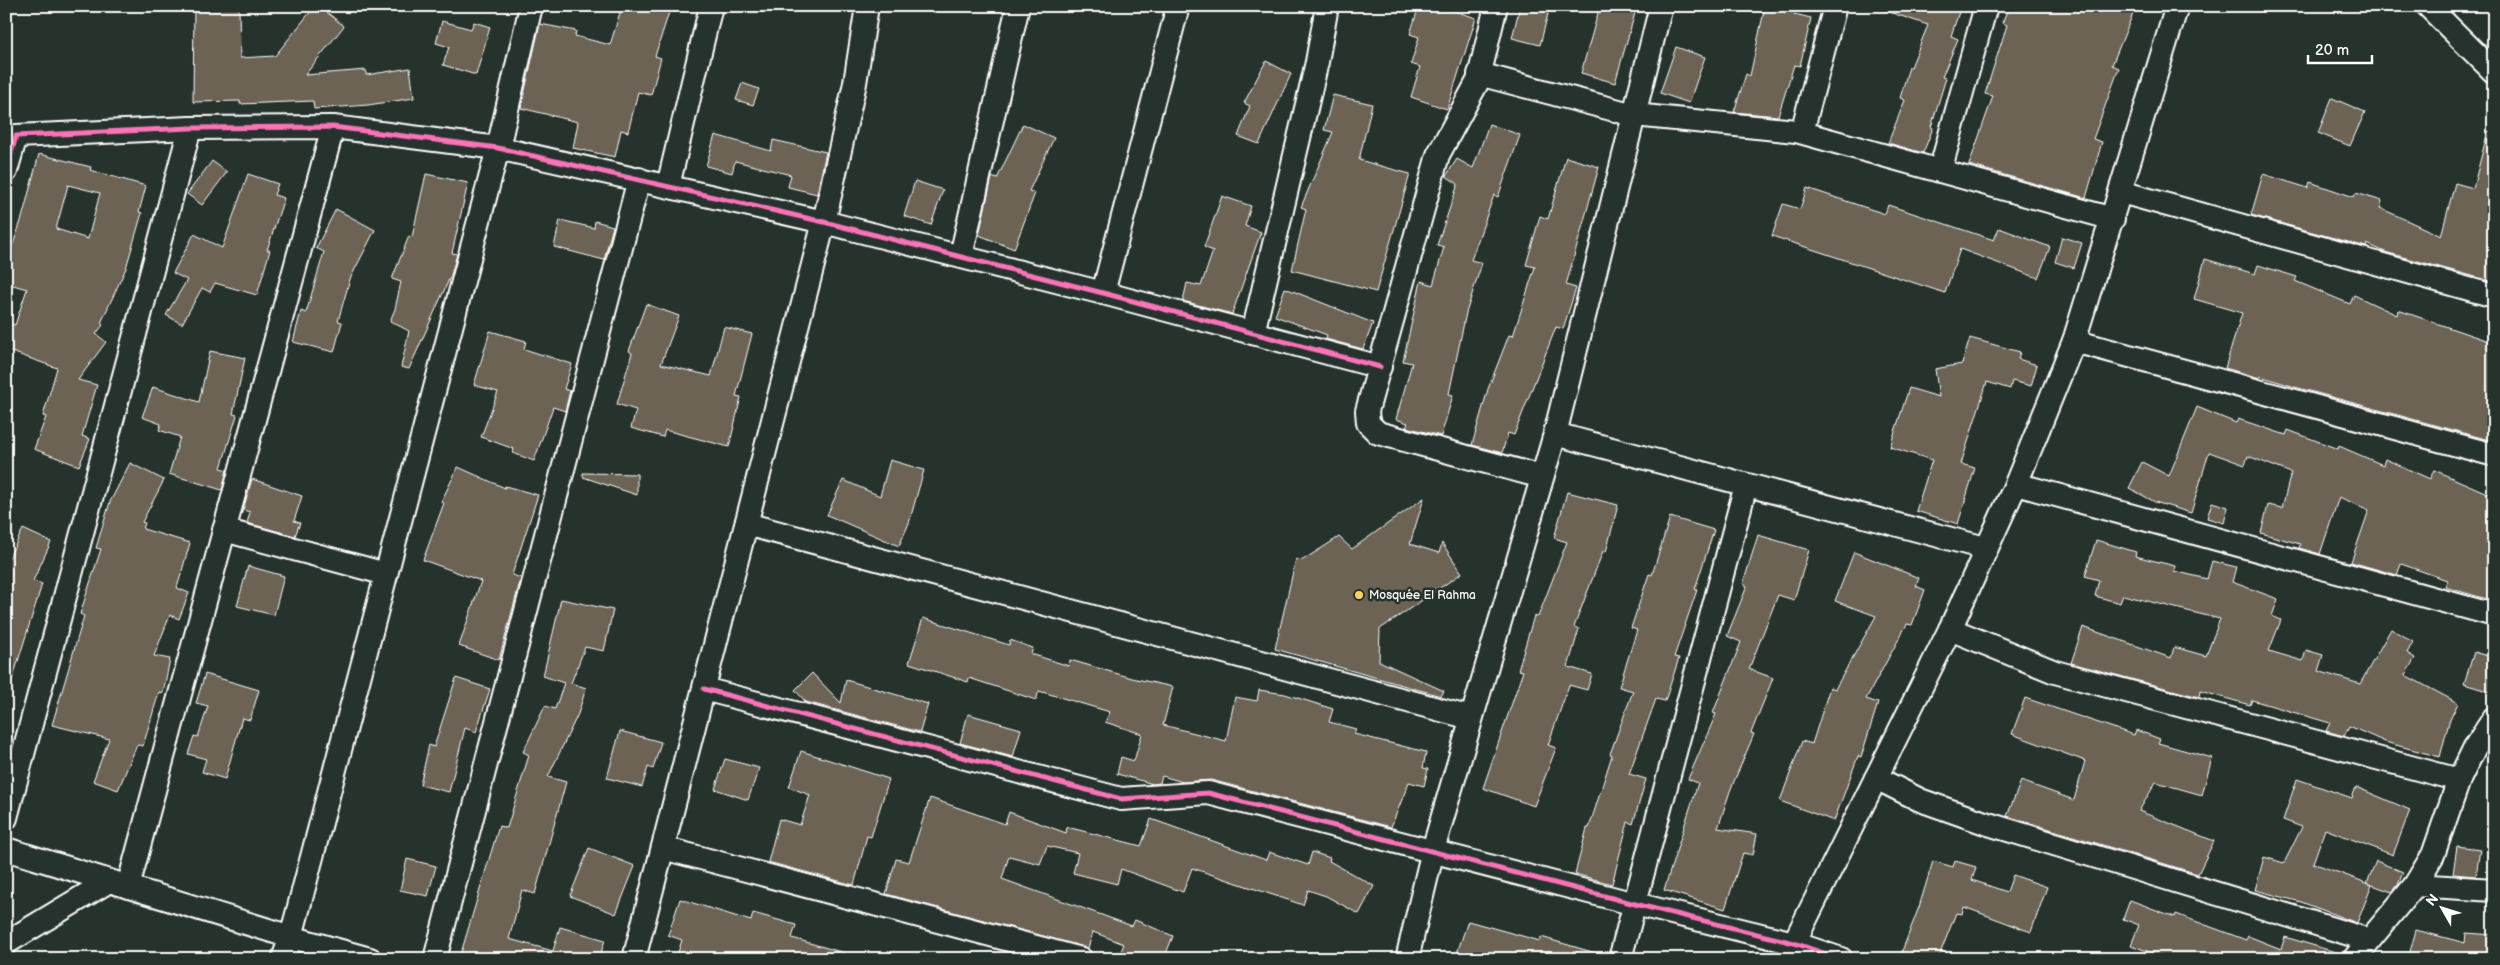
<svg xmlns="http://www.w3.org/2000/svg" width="2500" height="965" viewBox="0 0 2500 965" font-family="'Balsamiq Sans',sans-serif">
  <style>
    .building { fill: #6c6455; stroke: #fff; fill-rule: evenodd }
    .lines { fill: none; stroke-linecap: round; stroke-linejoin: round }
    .minor-casing { stroke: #fff; stroke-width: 26 }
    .minor { stroke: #26332d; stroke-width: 22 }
    .cycleway-casing { stroke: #26332d; stroke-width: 8 }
    .cycleway { stroke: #fb73b8; stroke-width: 5 }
    .poi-dot { fill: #ffd166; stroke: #26332d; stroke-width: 2 }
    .labels { text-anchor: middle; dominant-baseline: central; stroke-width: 5; stroke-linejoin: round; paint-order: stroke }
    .poi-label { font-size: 12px; fill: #fff; stroke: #26332d; text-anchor: start }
  </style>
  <rect width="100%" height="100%" fill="#26332d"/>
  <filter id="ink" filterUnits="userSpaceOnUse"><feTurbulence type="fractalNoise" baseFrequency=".02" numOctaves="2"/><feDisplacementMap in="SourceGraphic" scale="10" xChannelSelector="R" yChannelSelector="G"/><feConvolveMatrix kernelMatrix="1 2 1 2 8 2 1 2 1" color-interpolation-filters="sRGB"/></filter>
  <g filter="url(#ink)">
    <!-- building -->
    <g class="building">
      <path d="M 194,6 L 239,6 L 240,58 L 275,56 L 315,6 L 319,6 L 344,26 L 305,75 L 366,70 L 366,75 L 410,68 L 414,98 L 368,105 L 314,109 L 313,101 L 240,104 L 240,101 L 193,102 Z"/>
      <path d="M 622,6 L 671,6 L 655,56 L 661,58 L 651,95 L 638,92 L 628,132 L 621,130 L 615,157 L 573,148 L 578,122 L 521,108 L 540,24 L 576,31 L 575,36 L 610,45 Z"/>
      <path d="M 1419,6 L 1439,6 L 1476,18 L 1447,109 L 1411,97 L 1420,67 L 1411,64 L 1419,37 L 1410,34 Z"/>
      <path d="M 1520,6 L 1550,6 L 1540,45 L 1512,38 Z"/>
      <path d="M 1600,6 L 1637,6 L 1615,83 L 1581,73 Z"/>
      <path d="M 1765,6 L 1797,6 L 1794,14 L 1811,18 L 1800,66 L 1794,65 L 1778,116 L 1734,112 L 1746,74 L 1750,76 Z"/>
      <path d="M 1881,6 L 1961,6 L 1951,36 L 1958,39 L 1942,77 L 1946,78 L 1931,127 L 1933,128 L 1923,153 L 1888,143 L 1905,100 L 1900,98 L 1909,67 L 1911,67 L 1928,25 L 1880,9 Z"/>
      <path d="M 2009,6 L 2136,6 L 2112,65 L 2119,68 L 2093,139 L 2102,142 L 2086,198 L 1969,165 L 1993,96 L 1985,94 L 2007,25 L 2002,23 Z"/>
      <path d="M 442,21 L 471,29 L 474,22 L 490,27 L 476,75 L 443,65 L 449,47 L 436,43 Z"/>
      <path d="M 1676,47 L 1705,57 L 1689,103 L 1660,93 Z"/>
      <path d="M 1266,61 L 1291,74 L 1259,144 L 1238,136 L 1250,106 L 1244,103 Z"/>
      <path d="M 742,83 L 759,89 L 753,105 L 736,100 Z"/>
      <path d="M 1333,95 L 1372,104 L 1359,160 L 1410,174 L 1376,292 L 1292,270 L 1306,209 L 1301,207 L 1333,132 L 1324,130 Z"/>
      <path d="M 2332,98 L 2365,112 L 2350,146 L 2318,133 Z"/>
      <path d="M 1023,124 L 1054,138 L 1029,191 L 1035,193 L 1014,249 L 979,235 L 992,177 L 997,179 Z"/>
      <path d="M 1489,124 L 1520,135 L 1498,197 L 1494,195 L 1471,260 L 1482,263 L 1466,313 L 1449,394 L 1453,395 L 1441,436 L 1406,427 L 1408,423 L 1396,419 L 1412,363 L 1403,361 L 1421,281 L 1433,285 L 1444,247 L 1437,245 L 1458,184 L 1446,176 L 1457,159 L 1473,168 Z"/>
      <path d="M 2488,131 L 2494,132 L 2494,282 L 2385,252 L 2367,244 L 2366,247 L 2251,215 L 2263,174 L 2308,188 L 2310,182 L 2354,197 L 2356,193 L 2382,201 L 2380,208 L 2441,236 L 2455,183 L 2473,188 Z"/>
      <path d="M 715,135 L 771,151 L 773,140 L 826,152 L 817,194 L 788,187 L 791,175 L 735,161 L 732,173 L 706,166 Z"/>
      <path d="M 39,154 L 91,167 L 90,170 L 146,186 L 139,212 L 142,213 L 126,268 L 101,323 L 103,325 L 96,334 L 106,342 L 78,380 L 97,385 L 82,436 L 90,439 L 79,466 L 34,449 L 46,417 L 43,416 L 57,368 L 6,350 L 6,322 L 15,325 L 27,289 L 6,283 L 10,260 L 8,259 L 22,218 ZM 68,185 L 100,193 L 88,239 L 56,229 Z"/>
      <path d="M 1566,157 L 1599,167 L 1566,285 L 1576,288 L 1563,329 L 1556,327 L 1514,435 L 1508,433 L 1502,453 L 1472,445 L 1488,389 L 1509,335 L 1513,336 L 1535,267 L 1526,265 L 1540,216 L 1548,219 Z"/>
      <path d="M 212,161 L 227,172 L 202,205 L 187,194 Z"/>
      <path d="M 248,174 L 278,184 L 274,195 L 284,198 L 267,250 L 270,250 L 257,295 L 215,283 L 210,292 L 202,288 L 182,324 L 166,315 L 187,280 L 173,273 L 194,234 L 222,248 Z"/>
      <path d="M 426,174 L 468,183 L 452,253 L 457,254 L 451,275 L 409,369 L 401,367 L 409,331 L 390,321 L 395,309 L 401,282 L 392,279 L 409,236 L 412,237 Z"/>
      <path d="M 915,181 L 943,190 L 931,225 L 904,216 Z"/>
      <path d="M 1807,188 L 1885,214 L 1888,205 L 1994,240 L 1999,228 L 2050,247 L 2038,278 L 1960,249 L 1945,293 L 1772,236 L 1783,204 L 1800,209 Z"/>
      <path d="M 1222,196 L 1251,206 L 1245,226 L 1261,232 L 1232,314 L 1183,301 L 1187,283 L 1201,286 L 1213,251 L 1204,247 Z"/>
      <path d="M 336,209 L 375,230 L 350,279 L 338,321 L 342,322 L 334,352 L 293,342 L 301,311 L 306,313 L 324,252 L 316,248 Z"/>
      <path d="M 560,220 L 594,228 L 595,221 L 613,226 L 604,260 L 554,247 Z"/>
      <path d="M 2062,237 L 2082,243 L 2074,268 L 2055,262 Z"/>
      <path d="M 2205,259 L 2255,274 L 2258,265 L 2297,277 L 2295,281 L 2350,304 L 2354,295 L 2397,315 L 2398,310 L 2494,343 L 2493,441 L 2295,387 L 2260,376 L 2260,378 L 2225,368 L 2242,313 L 2194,299 Z"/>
      <path d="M 1285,288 L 1373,323 L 1363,349 L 1326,339 L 1327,335 L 1275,316 Z"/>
      <path d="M 646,304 L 679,316 L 661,364 L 711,376 L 724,327 L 752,334 L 736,396 L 741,397 L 729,447 L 665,430 L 663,437 L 631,428 L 636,410 L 617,404 L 632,353 L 629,351 Z"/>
      <path d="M 490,331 L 526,341 L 524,349 L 572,364 L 564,389 L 570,391 L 565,411 L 553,407 L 534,461 L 513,453 L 514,449 L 481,437 L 498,392 L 474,385 Z"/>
      <path d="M 1970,338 L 2020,352 L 2018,359 L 2037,365 L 2031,386 L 2012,381 L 2010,389 L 1987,382 L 1961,464 L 1975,468 L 1958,524 L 1916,511 L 1932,460 L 1890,447 L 1909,388 L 1939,397 L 1935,369 L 1962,364 Z"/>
      <path d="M 210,351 L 245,358 L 233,414 L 237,415 L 221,468 L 227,470 L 222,490 L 169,474 L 180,437 L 159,430 L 161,424 L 142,417 L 153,387 L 199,402 Z"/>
      <path d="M 2197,407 L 2236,423 L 2238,419 L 2286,435 L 2288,430 L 2338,449 L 2339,446 L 2383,465 L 2385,459 L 2430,479 L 2434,470 L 2494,496 L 2494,601 L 2445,587 L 2447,580 L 2401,564 L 2397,575 L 2351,562 L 2369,510 L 2339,497 L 2320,554 L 2299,548 L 2300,544 L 2261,533 L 2268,505 L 2282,508 L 2291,473 L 2248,456 L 2245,465 L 2209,452 L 2191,513 L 2155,502 L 2129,488 L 2142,462 L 2169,476 Z"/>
      <path d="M 890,460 L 924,470 L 909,523 L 899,546 L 827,515 L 843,480 L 880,496 Z"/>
      <path d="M 130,463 L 164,480 L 142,522 L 145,523 L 143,529 L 190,543 L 177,588 L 189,593 L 179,619 L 170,615 L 154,656 L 170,659 L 163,693 L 159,692 L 143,746 L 137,745 L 118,790 L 93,781 L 109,739 L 52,725 L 84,616 L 80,614 L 101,549 L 96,548 L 110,502 Z"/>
      <path d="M 458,467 L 505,488 L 505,486 L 538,495 L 512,575 L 521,578 L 499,660 L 459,646 L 481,581 L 423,560 L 444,503 L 441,502 Z"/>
      <path d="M 583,473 L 637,474 L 637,495 L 583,477 Z"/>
      <path d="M 252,479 L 302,496 L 294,521 L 300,523 L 295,536 L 247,523 L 250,512 L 243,510 Z"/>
      <path d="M 1567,492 L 1618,505 L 1606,552 L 1603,551 L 1574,627 L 1579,629 L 1568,667 L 1592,674 L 1587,690 L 1569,685 L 1548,745 L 1556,748 L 1534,806 L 1483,788 L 1523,671 L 1518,670 L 1534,616 L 1538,617 L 1567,542 L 1554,538 Z"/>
      <path d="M 1424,498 L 1410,544 L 1439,553 L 1442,543 L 1462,573 L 1380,629 L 1379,661 L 1444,691 L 1441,696 L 1275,649 L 1296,559 L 1303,560 L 1339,537 L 1352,549 Z"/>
      <path d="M 2212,502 L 2228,507 L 2224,523 L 2207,518 Z"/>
      <path d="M 1670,517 L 1714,530 L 1695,589 L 1697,590 L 1674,657 L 1679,658 L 1665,701 L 1656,699 L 1629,774 L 1646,779 L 1633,824 L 1628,822 L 1612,884 L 1575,874 L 1587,828 L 1589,828 L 1612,755 L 1610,754 L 1633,691 L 1619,687 L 1637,630 L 1631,628 L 1649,574 L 1652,575 Z"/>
      <path d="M 23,529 L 51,542 L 33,581 L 42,584 L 10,687 L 6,686 L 6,564 Z"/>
      <path d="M 1758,535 L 1809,550 L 1794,600 L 1778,595 L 1749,669 L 1773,678 L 1751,733 L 1754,734 L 1730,791 L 1718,828 L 1757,834 L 1753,855 L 1743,853 L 1725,909 L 1664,890 L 1698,783 L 1688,779 L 1716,714 L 1713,713 L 1741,642 L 1727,636 L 1747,586 L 1743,584 Z"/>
      <path d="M 2096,540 L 2136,552 L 2135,556 L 2175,566 L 2174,571 L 2207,579 L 2212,561 L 2236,567 L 2232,582 L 2278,599 L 2272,616 L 2281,620 L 2269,651 L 2303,661 L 2306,650 L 2323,655 L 2318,671 L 2360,684 L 2391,629 L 2413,642 L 2407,653 L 2415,658 L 2405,675 L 2458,703 L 2449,722 L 2440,757 L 2385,742 L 2349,726 L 2344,736 L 2326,731 L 2330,723 L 2252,700 L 2250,705 L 2200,691 L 2199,697 L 2071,663 L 2083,627 L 2171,658 L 2174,647 L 2206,656 L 2220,619 L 2123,595 L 2120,603 L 2095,596 L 2099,580 L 2085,576 Z"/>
      <path d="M 1854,552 L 1919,578 L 1916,586 L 1925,590 L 1912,625 L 1907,624 L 1866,699 L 1878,703 L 1861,757 L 1858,756 L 1834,821 L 1780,801 L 1802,741 L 1812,744 L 1830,687 L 1835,689 L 1876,616 L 1835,601 Z"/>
      <path d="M 248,566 L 284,576 L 274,615 L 237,606 Z"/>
      <path d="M 561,599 L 613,610 L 604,651 L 585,647 L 571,683 L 586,688 L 578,714 L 548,777 L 566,782 L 535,894 L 522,890 L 509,939 L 553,951 L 560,927 L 605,940 L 599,959 L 484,959 L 461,953 L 499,826 L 507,828 L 529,755 L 523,752 L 545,706 L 555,709 L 564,683 L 543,676 Z"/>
      <path d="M 923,618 L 1009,645 L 1010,640 L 1033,648 L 1031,654 L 1069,666 L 1070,660 L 1132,678 L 1173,687 L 1163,725 L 1226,741 L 1235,697 L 1257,701 L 1259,690 L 1285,694 L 1333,709 L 1329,722 L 1356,729 L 1354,734 L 1426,752 L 1423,768 L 1428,769 L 1424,786 L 1409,782 L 1391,827 L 1211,780 L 1183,782 L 1162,776 L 1160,783 L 1153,784 L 1117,774 L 1121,757 L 1134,761 L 1142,734 L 1105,722 L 1110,712 L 1039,691 L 1036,700 L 969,678 L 968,682 L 909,663 Z"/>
      <path d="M 2474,652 L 2494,658 L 2494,693 L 2464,684 Z"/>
      <path d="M 812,673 L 841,703 L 846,680 L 928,704 L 920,732 L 806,702 L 795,690 Z"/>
      <path d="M 205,674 L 259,690 L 250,720 L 242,718 L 225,779 L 202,772 L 206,759 L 188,754 L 194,736 L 198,737 L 208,706 L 196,703 Z"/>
      <path d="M 456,678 L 490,689 L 476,732 L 465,728 L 449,792 L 420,785 L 429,745 L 434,747 Z"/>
      <path d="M 2025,698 L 2134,735 L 2136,730 L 2160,739 L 2158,743 L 2212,758 L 2202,795 L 2156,782 L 2139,811 L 2214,841 L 2198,874 L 2007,816 L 2021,781 L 2074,800 L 2085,761 L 2012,734 Z"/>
      <path d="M 968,714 L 1021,729 L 1013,757 L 960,743 Z"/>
      <path d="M 620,731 L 661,742 L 653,769 L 648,767 L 642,787 L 607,778 Z"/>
      <path d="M 801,751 L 889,779 L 871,837 L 867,836 L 854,885 L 768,862 L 779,819 L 800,825 L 810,795 L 789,787 Z"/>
      <path d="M 725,759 L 759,768 L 748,800 L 715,789 Z"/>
      <path d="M 2297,779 L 2352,798 L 2356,787 L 2410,810 L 2393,855 L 2325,829 L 2313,863 L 2372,885 L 2357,923 L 2301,902 L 2255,890 L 2264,857 L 2284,863 L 2302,827 L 2283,820 Z"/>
      <path d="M 930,798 L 1005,824 L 1009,812 L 1066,833 L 1067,827 L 1141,846 L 1151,819 L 1266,860 L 1269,852 L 1308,865 L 1312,852 L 1330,858 L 1329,861 L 1374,886 L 1359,914 L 1326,896 L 1308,890 L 1303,905 L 1192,868 L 1183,892 L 1121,869 L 1117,884 L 1073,873 L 1078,853 L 1047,846 L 1040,864 L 1009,856 L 1002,879 L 1132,926 L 1135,920 L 1173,936 L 1164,959 L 1139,959 L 1121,951 L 1124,944 L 1093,932 L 1088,948 L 886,894 L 896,859 L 909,862 Z"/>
      <path d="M 2457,846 L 2480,849 L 2476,876 L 2453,874 Z"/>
      <path d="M 589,848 L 635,866 L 616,914 L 570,896 Z"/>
      <path d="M 407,859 L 436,866 L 428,896 L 400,890 Z"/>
      <path d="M 1933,861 L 1953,867 L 1955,861 L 1976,867 L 1972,880 L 2007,892 L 2013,875 L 2047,887 L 2031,932 L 1964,907 L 1962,914 L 1956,913 L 1938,959 L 1899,959 L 1919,907 Z"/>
      <path d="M 2376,861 L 2403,872 L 2398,885 L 2392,892 L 2367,883 Z"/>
      <path d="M 680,899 L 751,921 L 753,913 L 796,925 L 792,938 L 848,954 L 847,959 L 676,959 L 682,940 L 668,935 Z"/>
      <path d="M 2130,900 L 2175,917 L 2176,914 L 2246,940 L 2248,936 L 2281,949 L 2285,937 L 2342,954 L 2341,959 L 2168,959 L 2131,945 L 2139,925 L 2123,919 Z"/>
      <path d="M 1468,921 L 1540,941 L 1541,937 L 1599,954 L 1599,959 L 1455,959 Z"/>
      <path d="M 2416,930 L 2465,943 L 2466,933 L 2494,935 L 2494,959 L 2408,959 Z"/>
    </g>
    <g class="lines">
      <defs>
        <g id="minor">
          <path d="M 1496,6 L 1478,81 L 1438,155 L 1367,411 L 1368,423 L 1378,433 L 1542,477"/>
          <path d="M 2428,6 L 2494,72"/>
          <path d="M 1479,74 L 1634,115 L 1796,131 L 2113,219"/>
          <path d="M 1802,132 L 1835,6"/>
          <path d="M 6,171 L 16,136 L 190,128 L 333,127 L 498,148 L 824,222 L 1103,293 L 1380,367"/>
          <path d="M 1940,171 L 1986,6"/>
          <path d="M 668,186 L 711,6"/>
          <path d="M 2121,192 L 2494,296"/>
          <path d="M 961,256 L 1018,6"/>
          <path d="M 1103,293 L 1178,6"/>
          <path d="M 1253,333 L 1317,62 L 1327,6"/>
          <path d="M 2074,341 L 2494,455"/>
          <path d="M 1555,434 L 1985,548"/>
          <path d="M 2016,484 L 2494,615"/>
          <path d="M 746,524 L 1471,718"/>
          <path d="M 224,530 L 386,574"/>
          <path d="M 1950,629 L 2055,672 L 2459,780"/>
          <path d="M 704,689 L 1121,799 L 1208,793 L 1635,904 L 1794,943 L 1841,959"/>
          <path d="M 1876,778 L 1920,800 L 1985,823 L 2369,940"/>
          <path d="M 6,818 L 190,128"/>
          <path d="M 663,848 L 1081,959"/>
          <path d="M 6,849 L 291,937 L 370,959"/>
          <path d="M 2415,885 L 2494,890"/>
          <path d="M 128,887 L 333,127"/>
          <path d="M 6,943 L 109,881"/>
          <path d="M 1794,943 L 1950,629 L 2016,484 L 2074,341 L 2177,6"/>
          <path d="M 283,959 L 291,937 L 498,148 L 531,6"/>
          <path d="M 435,959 L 639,179"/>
          <path d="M 634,959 L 824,222 L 855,83 L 867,6"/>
          <path d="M 1407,959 L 1433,850 L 1555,434 L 1661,6"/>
          <path d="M 1620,959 L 1746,485"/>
          <path d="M 2354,959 L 2415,885 L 2433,855 L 2459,780 L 2475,747 L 2494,718"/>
        </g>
      </defs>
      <!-- minor casing -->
      <use href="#minor" class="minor-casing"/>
      <!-- minor -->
      <use href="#minor" class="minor"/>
      <defs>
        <g id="cycleway">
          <path d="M 6,171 L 16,136 L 190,128 L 333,127 L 498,148 L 824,222 L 1103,293 L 1380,367"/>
          <path d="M 704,689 L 1121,799 L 1208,793 L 1635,904 L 1794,943 L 1841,959"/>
        </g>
      </defs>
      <!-- cycleway casing -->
      <use href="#cycleway" class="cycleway-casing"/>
      <!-- cycleway -->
      <use href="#cycleway" class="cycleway"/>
    </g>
  </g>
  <!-- markers -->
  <circle class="poi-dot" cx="1359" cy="595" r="5"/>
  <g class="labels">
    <!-- poi labels -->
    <g class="poi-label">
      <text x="1369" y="595">Mosquée El Rahma</text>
    </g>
  </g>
  <!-- margin -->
  <rect width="2500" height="965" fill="none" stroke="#26332d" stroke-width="25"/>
  <rect x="12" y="12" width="2475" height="940" fill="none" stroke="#fff" stroke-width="2" filter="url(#ink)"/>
  <!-- north arrow -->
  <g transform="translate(2442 908) rotate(309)" stroke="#26332d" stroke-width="4" paint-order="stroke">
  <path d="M0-4L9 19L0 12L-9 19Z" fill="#ffffff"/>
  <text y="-8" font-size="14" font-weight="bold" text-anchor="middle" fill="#ffffff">N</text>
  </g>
  <!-- scale -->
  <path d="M2308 55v8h64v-8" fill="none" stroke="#ffffff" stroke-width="2.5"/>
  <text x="2315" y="55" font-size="15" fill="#ffffff" stroke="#26332d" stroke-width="4" paint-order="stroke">20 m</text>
</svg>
